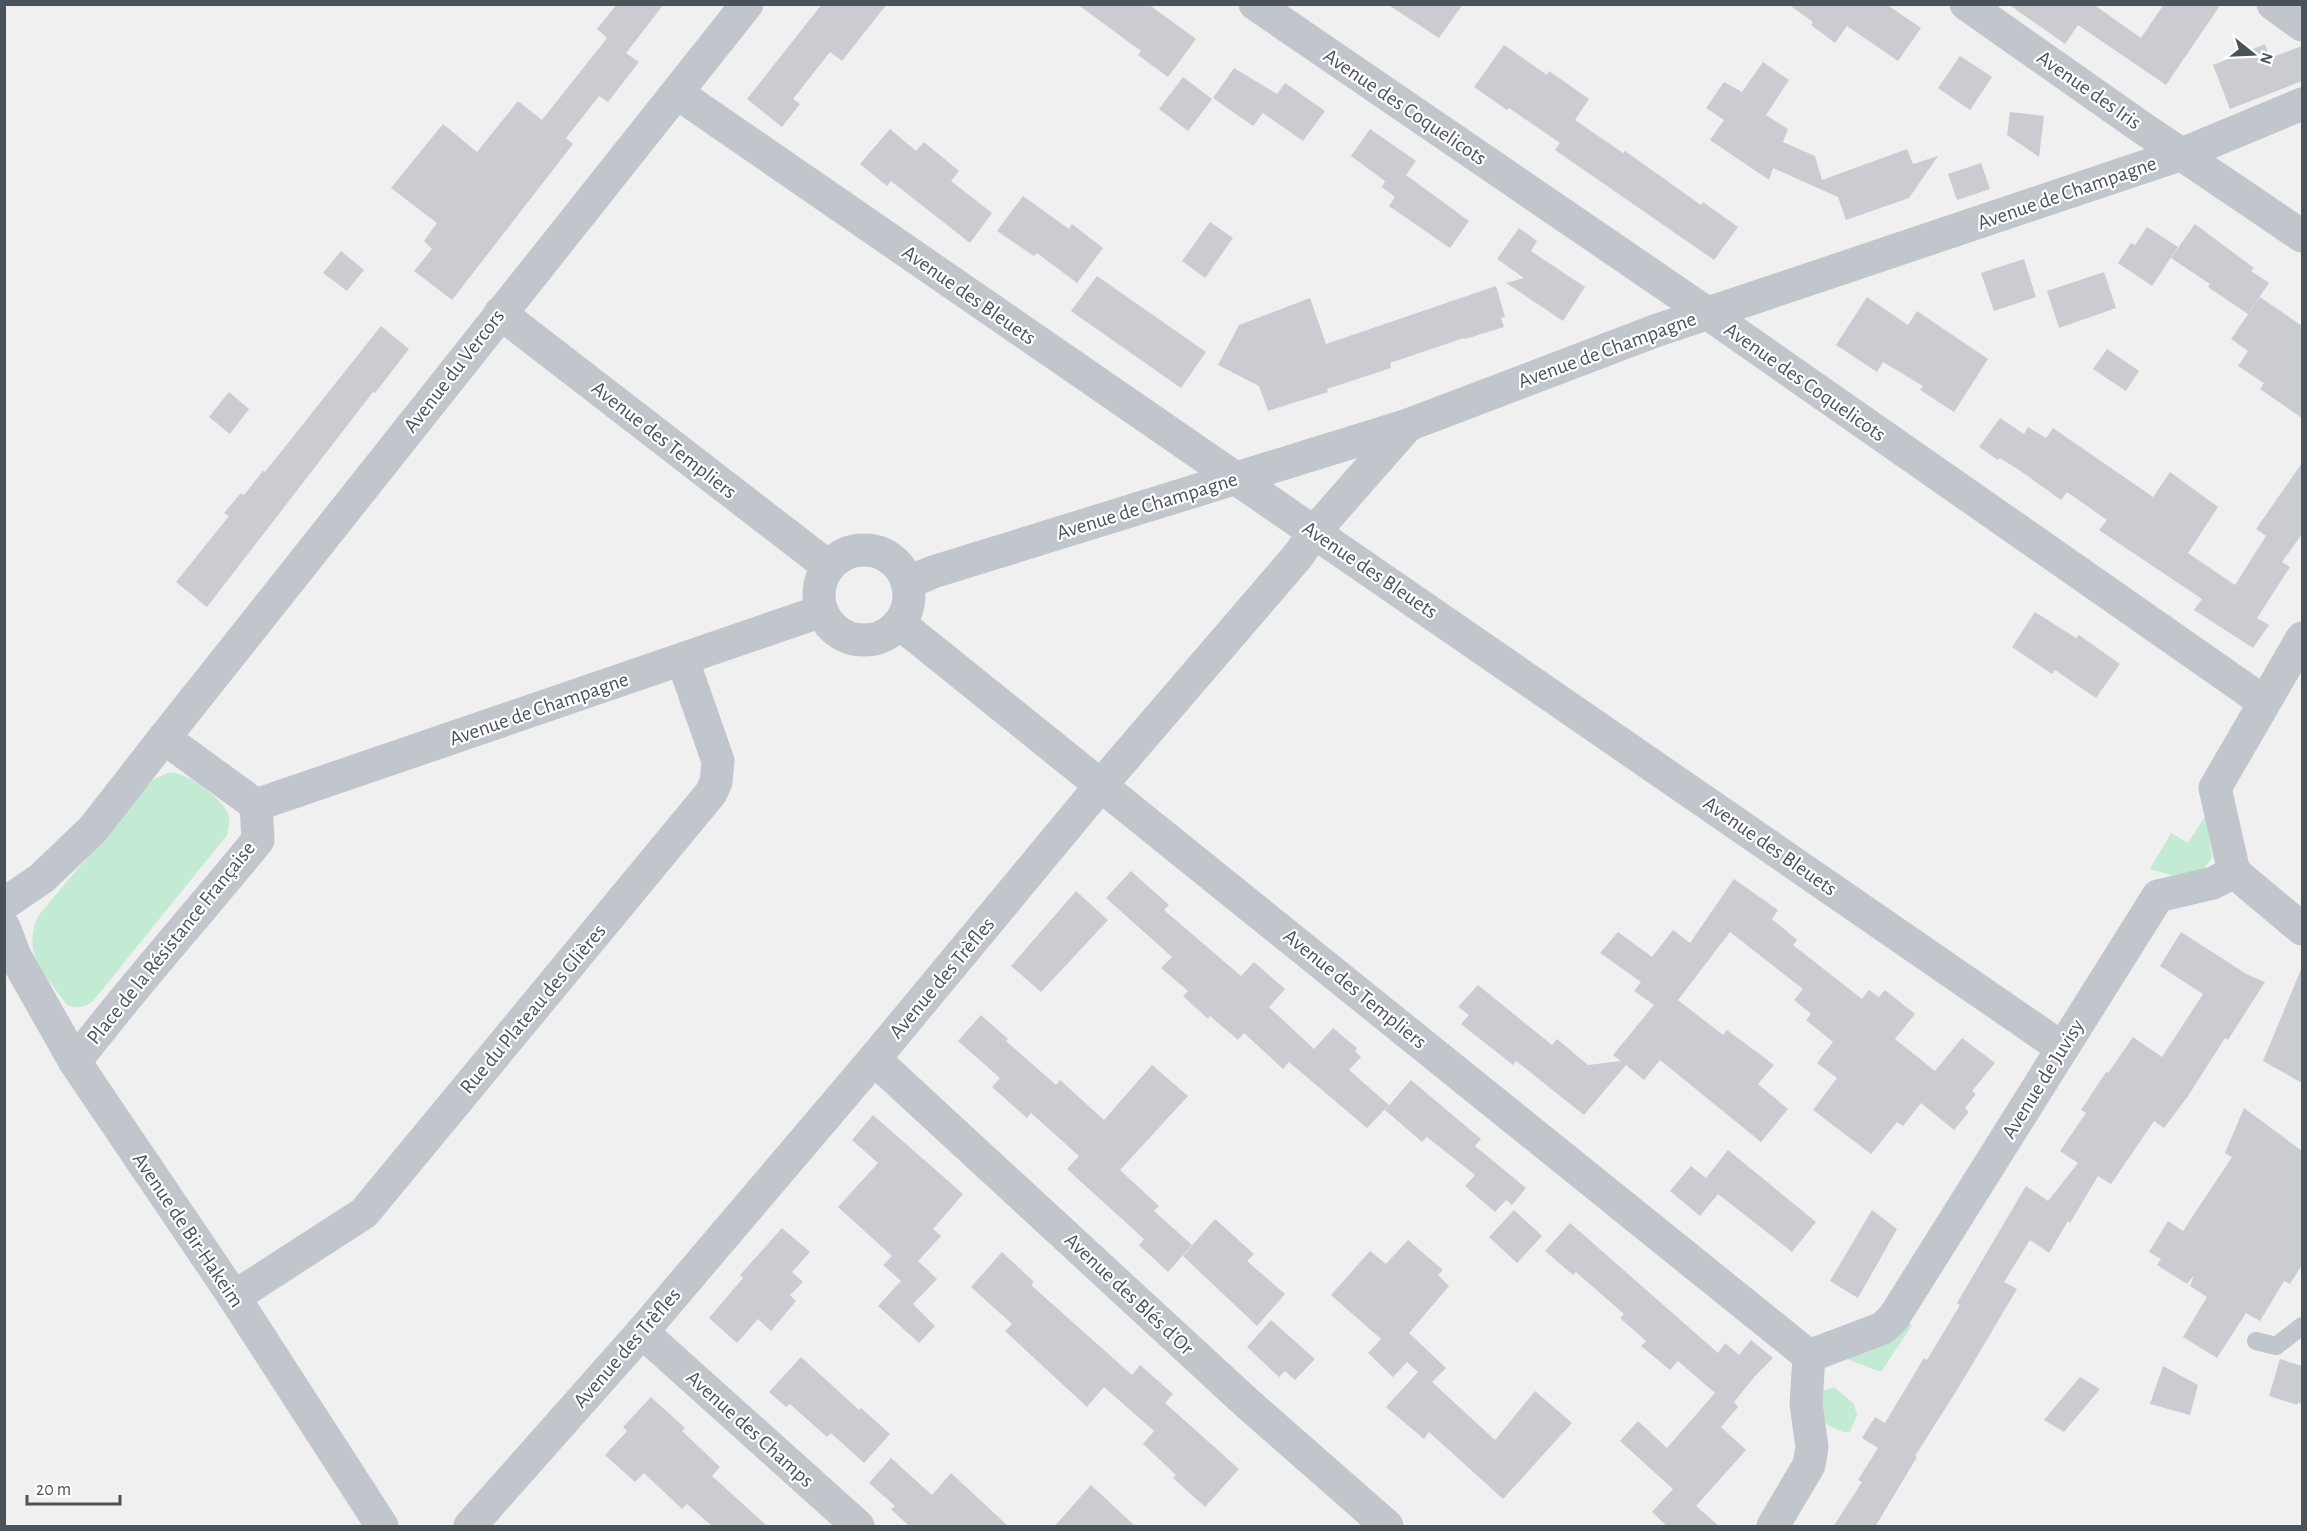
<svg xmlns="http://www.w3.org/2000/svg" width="2307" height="1531" viewBox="0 0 2307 1531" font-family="'Alegreya Sans',sans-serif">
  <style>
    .green { fill: #c3ead3 }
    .building { fill: #cbccd1 }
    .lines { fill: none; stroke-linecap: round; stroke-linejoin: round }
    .lane { stroke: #c0c6cc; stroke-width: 18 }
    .street { stroke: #c0c6cc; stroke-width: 33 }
    .labels { text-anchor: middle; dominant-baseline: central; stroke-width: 4.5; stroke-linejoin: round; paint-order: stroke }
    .street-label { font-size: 21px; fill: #4a525a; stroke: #fff }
  </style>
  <rect width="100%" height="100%" fill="#f1f0f0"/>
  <!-- green -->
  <g class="green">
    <path d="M 170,772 C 188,773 223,798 229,816 C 230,822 228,829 227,835 L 94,1000 C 85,1008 78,1009 67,1005 C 46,975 21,955 38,916 L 152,780 Z"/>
    <path d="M 2206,815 L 2212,858 L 2202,871 L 2177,877 L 2150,869 L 2171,833 L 2188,843 Z"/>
    <path d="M 1904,1322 L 1912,1325 L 1881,1372 L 1842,1357 C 1874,1350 1884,1349 1904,1322 Z"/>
    <path d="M 1834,1387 L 1854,1404 L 1857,1415 L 1850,1432 L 1843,1432 L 1826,1424 L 1820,1403 L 1823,1391 Z"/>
  </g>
  <!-- building -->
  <g class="building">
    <path d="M 617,4 L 664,4 L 626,53 L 639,62 L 608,102 L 599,96 L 566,138 L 573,144 L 452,300 L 414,271 L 432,249 L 424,241 L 437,223 L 391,188 L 443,124 L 477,152 L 518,101 L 542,120 L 607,38 L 597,29 Z"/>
    <path d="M 822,4 L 887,4 L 842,61 L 830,52 L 793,99 L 800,104 L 782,127 L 747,99 Z"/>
    <path d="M 1077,4 L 1148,4 L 1196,39 L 1168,77 L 1138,55 L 1141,51 Z"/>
    <path d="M 1387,4 L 1463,4 L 1439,38 Z"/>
    <path d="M 1788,4 L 1886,4 L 1921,28 L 1898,61 L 1847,26 L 1835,43 L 1811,25 L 1813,22 Z"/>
    <path d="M 2008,4 L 2093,4 L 2141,38 L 2164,4 L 2221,4 L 2166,85 L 2078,25 L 2065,44 Z"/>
    <path d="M 2265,44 L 2270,58 L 2302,46 L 2302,81 L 2230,109 L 2213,65 Z"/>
    <path d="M 1504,45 L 1547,75 L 1549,71 L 1589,99 L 1575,120 L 1623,153 L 1625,151 L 1701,205 L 1703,202 L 1738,227 L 1714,260 L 1555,150 L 1560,143 L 1509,108 L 1507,110 L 1474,87 Z"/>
    <path d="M 1960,56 L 1992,77 L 1970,110 L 1938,88 Z"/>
    <path d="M 1763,62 L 1789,80 L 1766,115 L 1788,129 L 1783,142 L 1815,156 L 1822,180 L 1907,149 L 1913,164 L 1938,156 L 1909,198 L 1846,220 L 1838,197 L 1773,168 L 1769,180 L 1710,140 L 1724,120 L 1706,108 L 1724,82 L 1742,92 Z"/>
    <path d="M 1234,68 L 1277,94 L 1285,83 L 1325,111 L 1303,141 L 1263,113 L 1253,126 L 1213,98 Z"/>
    <path d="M 1183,77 L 1212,99 L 1188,131 L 1159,109 Z"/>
    <path d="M 2010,112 L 2044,116 L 2039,157 L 2007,135 Z"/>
    <path d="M 890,129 L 916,151 L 924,142 L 959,171 L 951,181 L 992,213 L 970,243 L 891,181 L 887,186 L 860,164 Z"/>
    <path d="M 1370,129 L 1416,161 L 1406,175 L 1469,221 L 1450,248 L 1389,206 L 1395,197 L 1382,187 L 1385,181 L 1351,156 Z"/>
    <path d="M 1981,163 L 1990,189 L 1957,200 L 1948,174 Z"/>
    <path d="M 1023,196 L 1069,229 L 1072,224 L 1103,248 L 1077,283 L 1037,253 L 1034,256 L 997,231 Z"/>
    <path d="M 1210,222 L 1233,238 L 1205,278 L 1182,261 Z"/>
    <path d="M 2195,224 L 2254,268 L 2251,271 L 2269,283 L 2248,314 L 2208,287 L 2210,284 L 2171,258 Z"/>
    <path d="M 2147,227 L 2178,247 L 2152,286 L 2118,263 L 2131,243 L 2135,245 Z"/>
    <path d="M 1519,228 L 1537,241 L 1531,251 L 1585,287 L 1563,321 L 1506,283 L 1524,278 L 1497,259 Z"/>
    <path d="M 341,251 L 364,270 L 347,291 L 323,273 Z"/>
    <path d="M 2024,259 L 2036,297 L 1994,311 L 1981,273 Z"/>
    <path d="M 2104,272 L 2116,308 L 2059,328 L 2047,291 Z"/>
    <path d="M 1097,276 L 1206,352 L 1181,388 L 1071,311 Z"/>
    <path d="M 1496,286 L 1505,317 L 1501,318 L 1504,327 L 1465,339 L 1464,338 L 1390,363 L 1391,368 L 1327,389 L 1328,392 L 1268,411 L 1259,386 L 1218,365 L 1239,325 L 1310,298 L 1326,344 Z"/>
    <path d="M 1867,297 L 1908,325 L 1917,311 L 1988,359 L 1954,412 L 1920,390 L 1923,386 L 1883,362 L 1877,372 L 1836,345 Z"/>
    <path d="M 2260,297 L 2302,326 L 2302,418 L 2260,389 L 2264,383 L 2238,366 L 2248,351 L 2231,339 Z"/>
    <path d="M 381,326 L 409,349 L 375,393 L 373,392 L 207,607 L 176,582 L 229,516 L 224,513 L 241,493 L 244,495 L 263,471 L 265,472 Z"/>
    <path d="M 2107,349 L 2139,371 L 2126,391 L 2093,369 Z"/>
    <path d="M 229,392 L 249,409 L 230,434 L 209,417 Z"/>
    <path d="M 2000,418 L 2024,434 L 2028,427 L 2046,438 L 2053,428 L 2153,497 L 2170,472 L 2218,507 L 2188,553 L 2235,585 L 2266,536 L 2256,529 L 2302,463 L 2302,534 L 2282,562 L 2290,567 L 2257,618 L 2269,625 L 2253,648 L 2194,610 L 2202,599 L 2099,530 L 2107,520 L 2067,492 L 2061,500 L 2022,472 L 2000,458 L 1998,460 L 1979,447 Z"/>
    <path d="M 2035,612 L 2076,638 L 2079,635 L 2120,664 L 2096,698 L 2055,670 L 2052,674 L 2012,647 Z"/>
    <path d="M 1131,871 L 1169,905 L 1164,910 L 1241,976 L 1254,962 L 1285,989 L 1269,1007 L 1314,1049 L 1333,1028 L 1357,1048 L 1355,1051 L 1361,1057 L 1349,1070 L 1389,1105 L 1367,1128 L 1289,1062 L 1283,1069 L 1244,1033 L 1238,1040 L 1210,1016 L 1208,1019 L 1183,996 L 1188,991 L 1161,968 L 1172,957 L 1106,898 Z"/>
    <path d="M 1734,879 L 1778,910 L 1772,919 L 1797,940 L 1793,945 L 1862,999 L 1869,990 L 1879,997 L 1885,990 L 1915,1014 L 1895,1039 L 1935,1071 L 1962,1038 L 1995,1063 L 1972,1091 L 1976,1094 L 1965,1108 L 1969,1112 L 1954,1130 L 1921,1103 L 1903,1126 L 1897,1122 L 1871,1154 L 1813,1110 L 1837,1078 L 1817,1063 L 1833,1042 L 1806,1020 L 1811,1014 L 1794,1000 L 1803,989 L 1730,932 L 1678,1000 L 1723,1035 L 1727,1030 L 1774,1065 L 1758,1084 L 1788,1109 L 1761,1142 L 1660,1060 L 1644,1080 L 1626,1065 L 1584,1115 L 1516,1061 L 1513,1065 L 1461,1024 L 1469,1015 L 1458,1007 L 1478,985 L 1552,1045 L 1557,1039 L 1588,1065 L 1621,1061 L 1613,1055 L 1654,1005 L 1634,991 L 1641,982 L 1600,953 L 1618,932 L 1652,957 L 1673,930 L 1690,943 Z"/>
    <path d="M 1076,891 L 1108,920 L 1041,992 L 1011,966 Z"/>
    <path d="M 2181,932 L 2248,975 L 2265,982 L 2228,1040 L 2225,1038 L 2188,1096 L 2164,1128 L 2154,1121 L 2111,1184 L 2098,1176 L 2070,1223 L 2068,1221 L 2049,1253 L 2030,1240 L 2004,1282 L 2017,1289 L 1957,1390 L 1915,1456 L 1917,1457 L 1875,1527 L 1833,1527 L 1862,1482 L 1858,1480 L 1878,1448 L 1862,1438 L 1875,1417 L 1885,1423 L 1924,1358 L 1927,1360 L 1960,1305 L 1957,1303 L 2026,1186 L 2048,1201 L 2078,1163 L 2060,1151 L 2086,1113 L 2081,1110 L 2106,1072 L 2108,1073 L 2133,1037 L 2162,1057 L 2203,994 L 2160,966 Z"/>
    <path d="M 2302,967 L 2302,1083 L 2263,1061 Z"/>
    <path d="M 981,1015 L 1008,1039 L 1006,1041 L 1056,1085 L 1060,1080 L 1104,1120 L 1152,1065 L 1188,1096 L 1120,1170 L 1159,1206 L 1154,1211 L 1192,1245 L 1168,1272 L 1139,1245 L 1144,1239 L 1067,1169 L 1079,1156 L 1031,1113 L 1027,1118 L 992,1087 L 1000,1078 L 958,1041 Z"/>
    <path d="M 1411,1080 L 1481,1139 L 1475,1146 L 1526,1188 L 1512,1205 L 1506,1200 L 1495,1212 L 1465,1186 L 1475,1175 L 1427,1137 L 1422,1142 L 1385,1110 Z"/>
    <path d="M 2244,1108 L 2302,1151 L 2302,1265 L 2290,1284 L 2284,1281 L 2260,1321 L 2246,1313 L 2217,1358 L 2183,1337 L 2207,1297 L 2190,1286 L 2194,1275 L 2187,1284 L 2157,1265 L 2161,1259 L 2149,1252 L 2168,1221 L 2183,1231 L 2232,1157 L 2225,1153 Z"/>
    <path d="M 873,1115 L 963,1194 L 933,1229 L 941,1236 L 918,1261 L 937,1279 L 913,1304 L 935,1326 L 919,1343 L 878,1306 L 901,1281 L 883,1265 L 892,1256 L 838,1207 L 878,1163 L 852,1140 Z"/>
    <path d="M 1728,1150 L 1816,1222 L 1792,1252 L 1718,1194 L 1700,1216 L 1670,1191 L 1691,1166 L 1706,1178 Z"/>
    <path d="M 1514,1210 L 1542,1236 L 1517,1263 L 1489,1237 Z"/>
    <path d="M 1872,1210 L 1897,1229 L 1858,1298 L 1830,1281 Z"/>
    <path d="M 1215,1219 L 1254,1254 L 1247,1261 L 1285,1294 L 1257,1326 L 1183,1256 Z"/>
    <path d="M 1570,1223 L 1718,1353 L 1725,1343 L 1739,1355 L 1751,1340 L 1773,1358 L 1755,1376 L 1734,1402 L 1738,1407 L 1721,1427 L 1746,1450 L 1696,1506 L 1720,1527 L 1668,1527 L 1652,1512 L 1673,1489 L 1620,1441 L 1638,1421 L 1667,1448 L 1715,1393 L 1678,1361 L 1670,1370 L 1641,1346 L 1646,1341 L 1620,1318 L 1624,1314 L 1576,1272 L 1573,1275 L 1545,1251 Z"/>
    <path d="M 782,1228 L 810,1252 L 792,1272 L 803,1282 L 790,1295 L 796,1301 L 771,1331 L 758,1319 L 737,1343 L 709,1318 L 743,1278 L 740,1275 Z"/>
    <path d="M 1408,1240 L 1443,1270 L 1438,1275 L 1449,1286 L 1409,1333 L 1446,1368 L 1432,1382 L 1495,1440 L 1535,1391 L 1572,1423 L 1503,1499 L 1429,1432 L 1424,1439 L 1386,1407 L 1418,1372 L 1407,1362 L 1393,1377 L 1368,1353 L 1381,1339 L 1331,1295 L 1370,1251 L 1386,1264 Z"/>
    <path d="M 1002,1252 L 1034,1282 L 1031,1285 L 1132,1375 L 1140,1365 L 1173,1394 L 1165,1403 L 1239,1469 L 1205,1507 L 1173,1478 L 1176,1475 L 1143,1444 L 1154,1431 L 1104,1387 L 1087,1407 L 1005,1331 L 1012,1324 L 971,1287 Z"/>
    <path d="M 1271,1320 L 1315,1359 L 1295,1380 L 1285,1371 L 1279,1377 L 1247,1347 Z"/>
    <path d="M 801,1357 L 859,1410 L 861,1408 L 890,1434 L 864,1463 L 831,1433 L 827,1437 L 790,1404 L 786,1407 L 769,1392 Z"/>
    <path d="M 2280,1359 L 2302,1366 L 2302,1404 L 2298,1403 L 2297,1405 L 2269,1396 Z"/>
    <path d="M 2163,1366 L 2198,1385 L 2190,1415 L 2150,1404 Z"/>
    <path d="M 2080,1377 L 2100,1389 L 2064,1432 L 2044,1420 Z"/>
    <path d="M 651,1397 L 685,1428 L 682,1431 L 720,1467 L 712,1476 L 768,1527 L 713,1527 L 687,1504 L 682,1509 L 644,1473 L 635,1482 L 605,1455 L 627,1431 L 623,1427 Z"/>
    <path d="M 891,1458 L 932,1495 L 951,1473 L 1009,1527 L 910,1527 L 891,1509 L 895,1506 L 869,1483 Z"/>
    <path d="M 1091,1485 L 1136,1527 L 1054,1527 Z"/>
  </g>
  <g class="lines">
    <!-- lane -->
    <path class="lane" d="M 2256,1341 L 2276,1346 L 2302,1326"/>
    <!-- street -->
    <g class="street">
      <path d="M 1255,4 L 1707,313 L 2264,702"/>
      <path d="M 1966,4 L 2141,127 L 2302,236"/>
      <path d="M 2273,4 L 2302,25"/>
      <path d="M 677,93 L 2062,1048"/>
      <path d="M 500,313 L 829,567"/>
      <circle cx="864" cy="595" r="45"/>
      <path d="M 907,583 L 933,572 L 1408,425 L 1655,331 L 2182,154 L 2302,104"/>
      <path d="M 899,623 L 1809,1356"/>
      <path d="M 164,738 L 747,4"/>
      <path d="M 256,805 L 822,611"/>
      <path d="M 2234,872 L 2215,788 L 2302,638"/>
      <path d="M 2234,872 L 2302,929"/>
      <path d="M 4,904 L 42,878 L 93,829 L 164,738 L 256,805 L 258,840 C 197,915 133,986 75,1062"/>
      <path d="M 4,927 L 15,956 L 75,1062 L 234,1297 L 382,1526"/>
      <path d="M 874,1059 L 1248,1404 L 1387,1526"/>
      <path d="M 234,1297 L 364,1213 L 711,793 L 716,782 L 718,761 L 683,661"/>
      <path d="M 642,1332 L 858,1526"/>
      <path d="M 470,1526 L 642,1332 L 874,1059 L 1102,784 L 1297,557 L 1322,523 L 1408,425"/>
      <path d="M 1773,1526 L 1809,1465 L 1812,1447 L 1806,1404 L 1809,1356 L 1883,1328 L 1894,1317 L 2158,896 L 2213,883 L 2234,872"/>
    </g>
  </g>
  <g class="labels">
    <!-- street labels -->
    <g class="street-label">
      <text transform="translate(2089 90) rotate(35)">Avenue des Iris</text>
      <text transform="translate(1405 107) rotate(34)">Avenue des Coquelicots</text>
      <text transform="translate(2067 193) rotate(-19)">Avenue de Champagne</text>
      <text transform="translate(969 295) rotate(35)">Avenue des Bleuets</text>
      <text transform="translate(1607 350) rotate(-20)">Avenue de Champagne</text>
      <text transform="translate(454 371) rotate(-52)">Avenue du Vercors</text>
      <text transform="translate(1805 382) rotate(35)">Avenue des Coquelicots</text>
      <text transform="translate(664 440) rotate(38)">Avenue des Templiers</text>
      <text transform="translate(1147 506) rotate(-17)">Avenue de Champagne</text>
      <text transform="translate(1370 570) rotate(34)">Avenue des Bleuets</text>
      <text transform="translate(539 709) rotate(-19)">Avenue de Champagne</text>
      <text transform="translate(1770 846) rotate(35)">Avenue des Bleuets</text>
      <text transform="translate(171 943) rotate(-51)">Place de la Résistance Française</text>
      <text transform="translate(942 978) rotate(-50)">Avenue des Trèfles</text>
      <text transform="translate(1355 989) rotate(39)">Avenue des Templiers</text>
      <text transform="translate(533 1009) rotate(-50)">Rue du Plateau des Glières</text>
      <text transform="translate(2043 1079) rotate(-58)">Avenue de Juvisy</text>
      <text transform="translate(188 1230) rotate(56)">Avenue de Bir-Hakeim</text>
      <text transform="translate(1129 1294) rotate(43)">Avenue des Blés d'Or</text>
      <text transform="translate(627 1348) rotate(-49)">Avenue des Trèfles</text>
      <text transform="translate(750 1429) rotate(42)">Avenue des Champs</text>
    </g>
  </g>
  <!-- border -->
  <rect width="2307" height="1531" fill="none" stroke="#4a525a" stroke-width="12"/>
  <!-- north arrow -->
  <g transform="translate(2253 54) rotate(108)" stroke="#ffffff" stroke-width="4.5" paint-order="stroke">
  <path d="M0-4.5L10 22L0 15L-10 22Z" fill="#4a525a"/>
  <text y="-9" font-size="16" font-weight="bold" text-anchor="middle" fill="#4a525a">N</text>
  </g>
  <!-- scale -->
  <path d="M27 1495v9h93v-9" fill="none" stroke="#4a525a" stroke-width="3"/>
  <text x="36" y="1495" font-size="18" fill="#4a525a" stroke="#ffffff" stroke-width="4.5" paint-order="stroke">20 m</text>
</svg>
